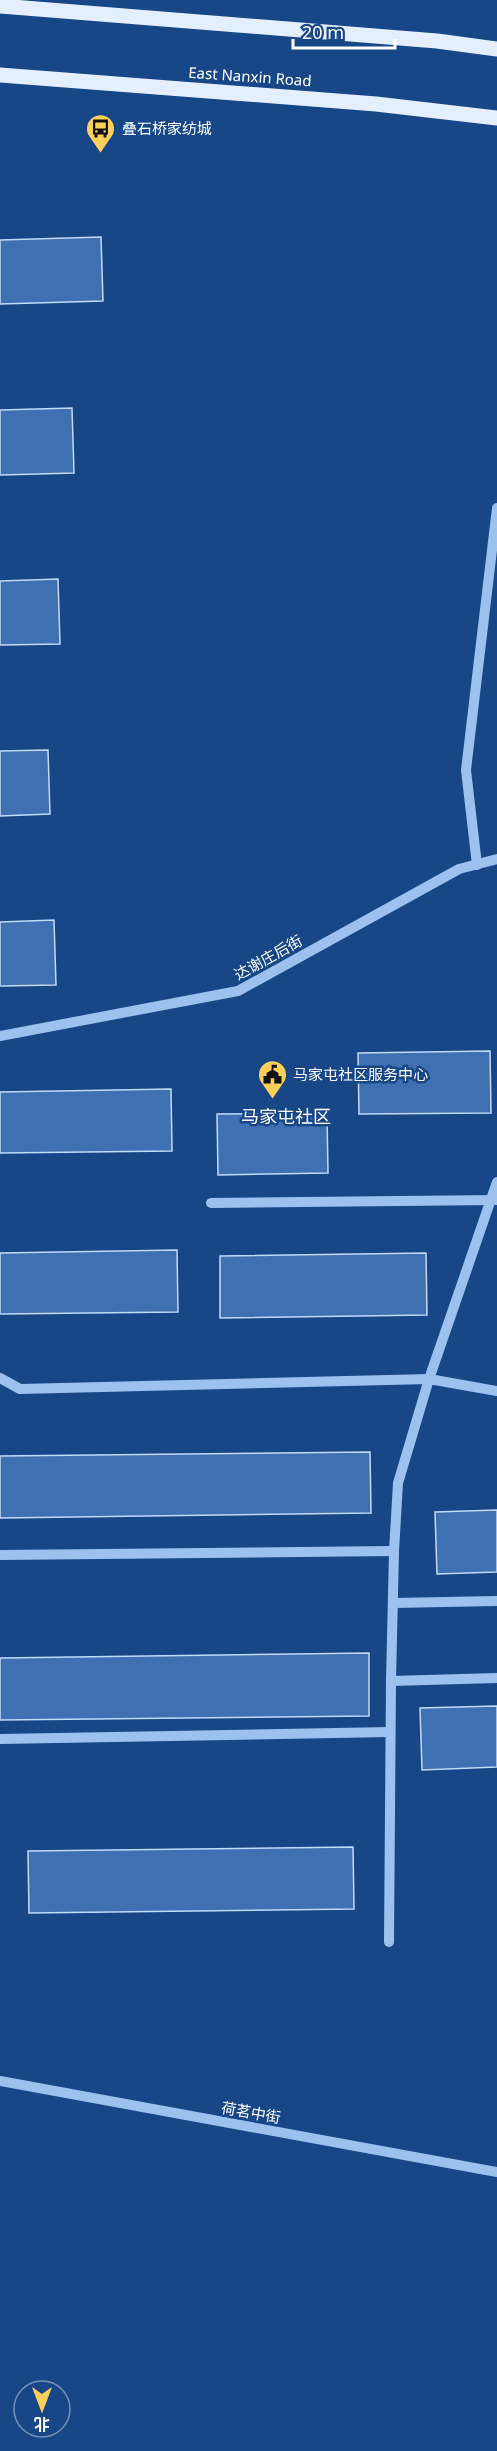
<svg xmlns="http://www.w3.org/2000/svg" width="497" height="2451" viewBox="0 0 497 2451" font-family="'Noto Sans','Noto Sans SC',sans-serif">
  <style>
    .building { fill: #3f70b1; stroke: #c2dbfa; stroke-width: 1.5 }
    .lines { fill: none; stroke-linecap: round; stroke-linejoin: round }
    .minor { stroke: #9dc1ee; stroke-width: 10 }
    .major { stroke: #e3eeff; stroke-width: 15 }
    .labels { text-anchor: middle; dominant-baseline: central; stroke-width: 5; stroke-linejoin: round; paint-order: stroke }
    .street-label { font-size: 15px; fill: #fff; stroke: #174787 }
    .poi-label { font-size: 15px; fill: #fff; stroke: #174787; text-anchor: start }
    .quarter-label { font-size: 18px; fill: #fff; stroke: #174787 }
  </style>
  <rect width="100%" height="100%" fill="#174787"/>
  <!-- building -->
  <g class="building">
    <path d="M 101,237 L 103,301 L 0,304 L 0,240 Z"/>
    <path d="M 72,408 L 74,473 L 0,475 L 0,410 Z"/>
    <path d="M 58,579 L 60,644 L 0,645 L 0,581 Z"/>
    <path d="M 48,750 L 50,814 L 0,816 L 0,751 Z"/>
    <path d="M 54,920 L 56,985 L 0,986 L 0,922 Z"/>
    <path d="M 490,1051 L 491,1113 L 359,1114 L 358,1053 Z"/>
    <path d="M 171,1089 L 172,1151 L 0,1153 L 0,1092 Z"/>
    <path d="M 327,1113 L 328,1173 L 218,1175 L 217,1114 Z"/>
    <path d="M 177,1250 L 178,1312 L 0,1314 L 0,1253 Z"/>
    <path d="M 426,1253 L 427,1315 L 220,1318 L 220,1256 Z"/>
    <path d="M 370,1452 L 371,1513 L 0,1518 L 0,1456 Z"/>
    <path d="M 497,1510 L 497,1572 L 437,1574 L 435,1512 Z"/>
    <path d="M 369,1653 L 369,1716 L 0,1720 L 0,1658 Z"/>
    <path d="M 497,1706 L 497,1767 L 422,1770 L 420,1708 Z"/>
    <path d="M 353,1847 L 354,1909 L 29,1913 L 28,1851 Z"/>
  </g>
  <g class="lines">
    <!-- minor -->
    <g class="minor">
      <path d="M 477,865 L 466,770 L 497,508"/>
      <path d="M 0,1036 L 238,991 L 459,869 L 497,859"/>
      <path d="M 211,1203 L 497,1200"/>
      <path d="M 0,1378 L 20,1389 L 429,1379 L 497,1391"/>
      <path d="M 0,1555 L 394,1551"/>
      <path d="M 393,1603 L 497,1601"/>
      <path d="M 391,1681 L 497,1678"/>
      <path d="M 0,1739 L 390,1732"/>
      <path d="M 389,1942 L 391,1681 L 394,1551 L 398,1483 L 429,1379 L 497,1182"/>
      <path d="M 0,2081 L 497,2172"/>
    </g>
    <!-- major -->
    <g class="major">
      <path d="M 0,6 L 437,41 L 497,49"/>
      <path d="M 0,75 L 376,104 L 497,118"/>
    </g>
  </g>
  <!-- icons -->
  <defs>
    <symbol id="bus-pin" viewBox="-11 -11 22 30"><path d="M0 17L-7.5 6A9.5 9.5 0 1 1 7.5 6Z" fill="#ffd059" stroke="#174787"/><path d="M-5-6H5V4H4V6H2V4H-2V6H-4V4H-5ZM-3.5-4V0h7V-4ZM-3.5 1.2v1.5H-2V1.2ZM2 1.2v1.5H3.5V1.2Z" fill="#111"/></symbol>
    <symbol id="civic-pin" viewBox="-11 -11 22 30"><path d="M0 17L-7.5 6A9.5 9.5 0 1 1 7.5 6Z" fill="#ffd059" stroke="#174787"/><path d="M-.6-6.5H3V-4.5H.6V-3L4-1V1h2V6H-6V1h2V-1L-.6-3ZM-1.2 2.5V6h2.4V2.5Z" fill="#111"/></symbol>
  </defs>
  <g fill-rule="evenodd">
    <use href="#bus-pin" x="84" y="112" width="33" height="45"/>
    <use href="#civic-pin" x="256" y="1058" width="33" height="45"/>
  </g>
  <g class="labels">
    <!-- street labels -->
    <g class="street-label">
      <text transform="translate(250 76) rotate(4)">East Nanxin Road</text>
      <text transform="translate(268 957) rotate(-29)">达谢庄后街</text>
      <text transform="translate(251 2112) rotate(10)">荷茗中街</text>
    </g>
    <!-- poi labels -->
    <g class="poi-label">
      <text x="122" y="128">叠石桥家纺城</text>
      <text x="293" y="1074">马家屯社区服务中心</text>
    </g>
    <!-- quarter labels -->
    <g class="quarter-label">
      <text x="286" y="1116">马家屯社区</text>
    </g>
  </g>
  <!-- north arrow -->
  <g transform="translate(42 2409) rotate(180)"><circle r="28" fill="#174787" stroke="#7491b7" stroke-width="1.5"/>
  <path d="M0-4.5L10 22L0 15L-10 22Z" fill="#ffd059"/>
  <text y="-9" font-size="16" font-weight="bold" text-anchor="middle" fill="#ffffff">北</text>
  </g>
  <!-- scale -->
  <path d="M293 39v9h102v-9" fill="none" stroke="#ffffff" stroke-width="3"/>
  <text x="302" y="39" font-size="18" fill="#ffffff" stroke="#174787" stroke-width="4.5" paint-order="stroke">20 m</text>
</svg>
